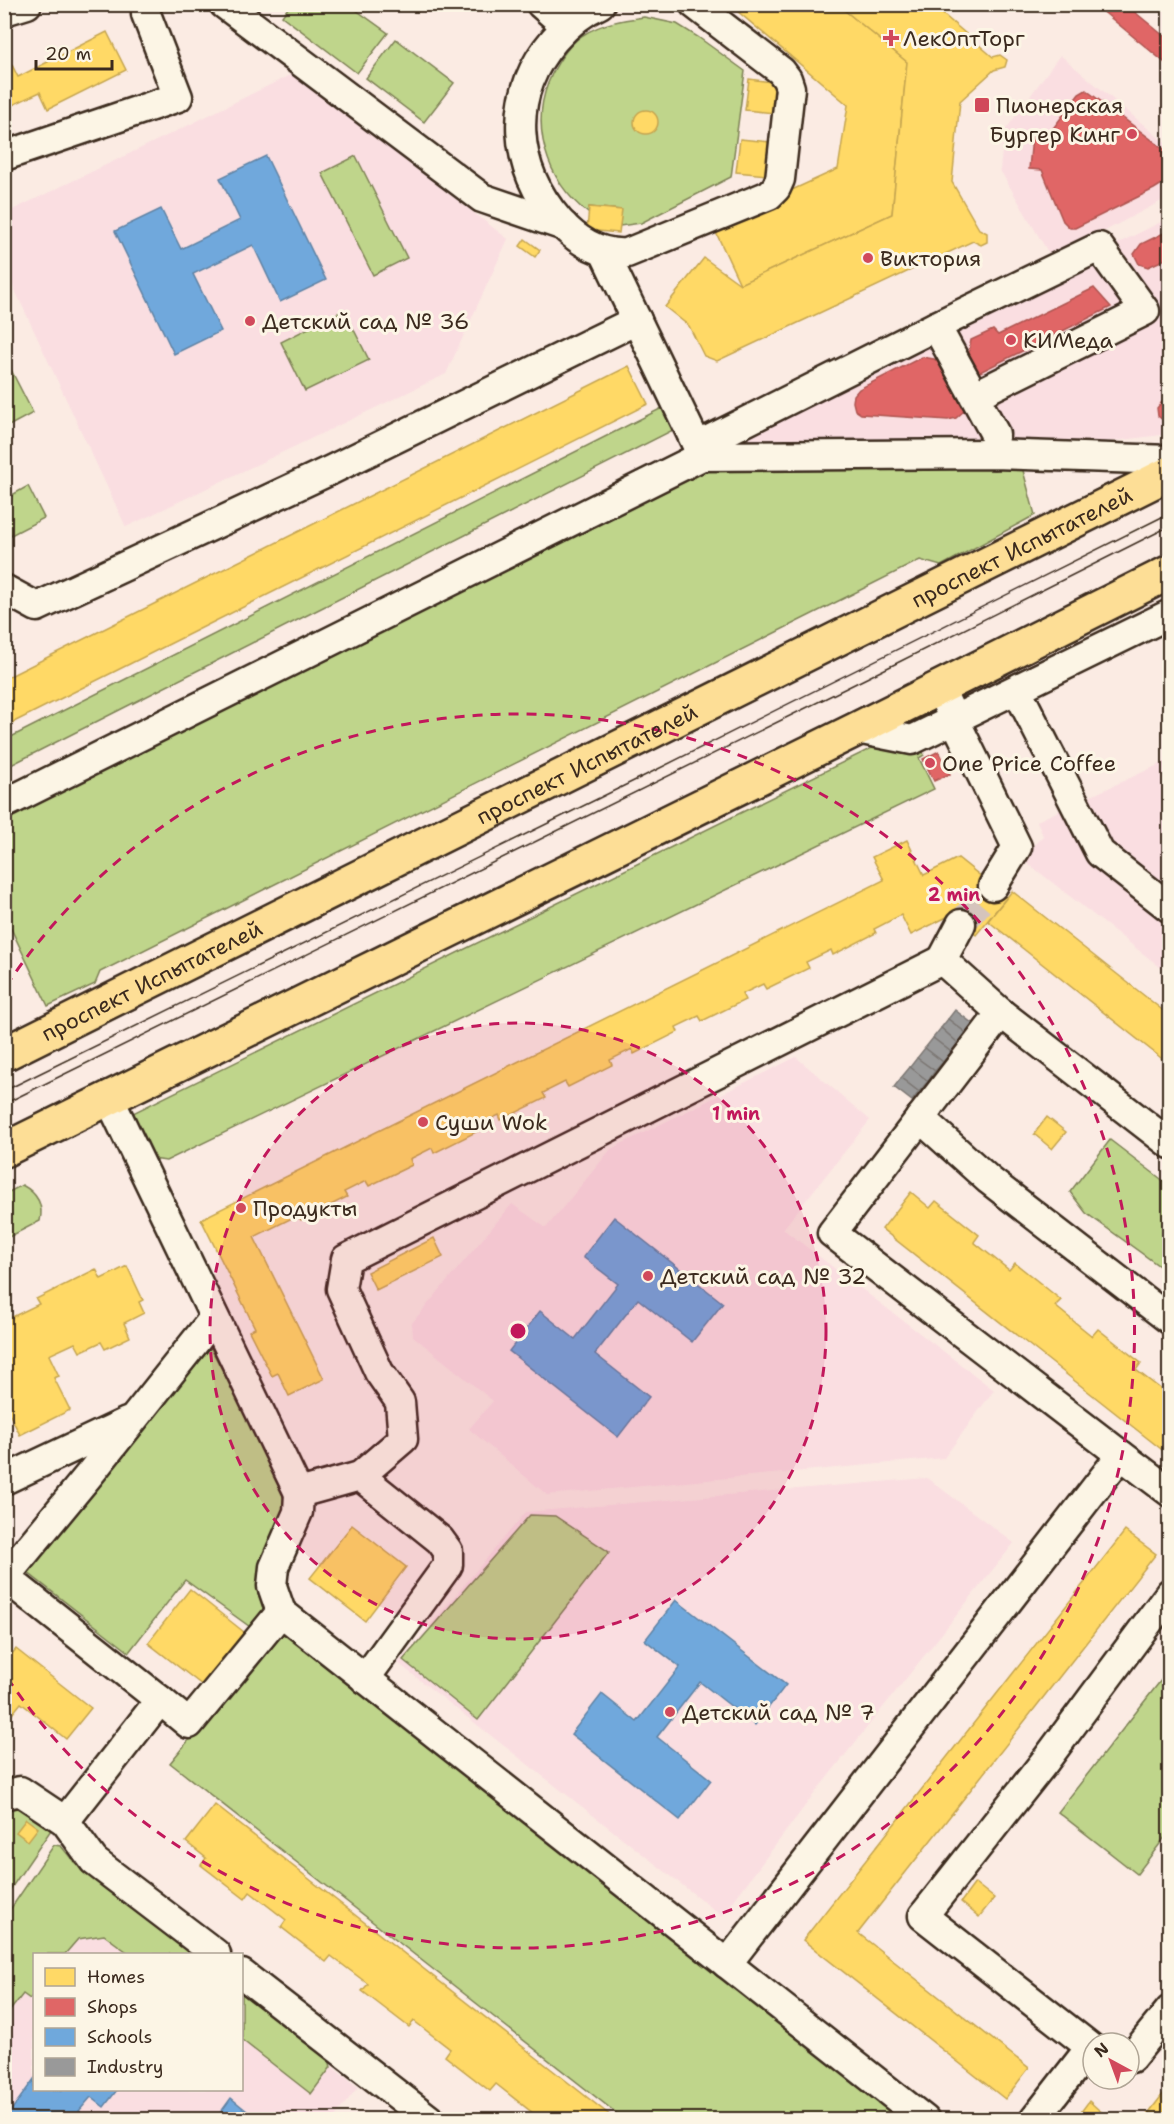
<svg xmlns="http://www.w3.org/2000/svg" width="1174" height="2124" viewBox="0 0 1174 2124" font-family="'Shantell Sans',sans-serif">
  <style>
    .built { fill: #fadee1 }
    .green { fill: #bfd58b; stroke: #7d8054; stroke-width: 1.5 }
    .homes { fill: #ffd966; stroke: #c4a450; stroke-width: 1.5 }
    .shops { fill: #e06666; stroke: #ae5450; stroke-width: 1.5 }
    .schools { fill: #6fa8dc; stroke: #5f82a3; stroke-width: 1.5 }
    .industry { fill: #999; stroke: #7d7874; stroke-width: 1.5 }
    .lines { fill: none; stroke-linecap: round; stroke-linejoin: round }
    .minor-tunnel { stroke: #d5c4bc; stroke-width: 28; stroke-dasharray: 28 14; stroke-linecap: butt }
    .minor-casing { stroke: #3b2a1e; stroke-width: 33 }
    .major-casing { stroke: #3b2a1e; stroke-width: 38 }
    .minor { stroke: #fcf5e5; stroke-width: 28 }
    .major { stroke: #fdde96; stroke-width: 33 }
    .tram { stroke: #3b2a1e; stroke-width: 1.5 }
    .ring { fill: none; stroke: #c2185b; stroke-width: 3; stroke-dasharray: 10 8 }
    .poi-dot { fill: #d1495b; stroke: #fcf5e5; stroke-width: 2 }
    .labels { text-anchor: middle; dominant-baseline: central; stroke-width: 6; stroke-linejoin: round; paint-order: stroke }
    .poi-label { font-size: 22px; fill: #3b2a1e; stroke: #fcf5e5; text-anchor: start }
    .street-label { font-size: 22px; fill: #3b2a1e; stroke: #fcf5e5 }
    .centre { fill: #c2185b; stroke: #fcf5e5; stroke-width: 3 }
    .ring-label { font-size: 18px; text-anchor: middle; font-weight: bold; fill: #c2185b; stroke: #fcf5e5; stroke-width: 6; stroke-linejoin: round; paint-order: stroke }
  </style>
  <rect width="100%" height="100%" fill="#fbebe3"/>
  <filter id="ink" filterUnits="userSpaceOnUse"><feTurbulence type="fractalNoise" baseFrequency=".0167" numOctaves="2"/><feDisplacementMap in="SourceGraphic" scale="12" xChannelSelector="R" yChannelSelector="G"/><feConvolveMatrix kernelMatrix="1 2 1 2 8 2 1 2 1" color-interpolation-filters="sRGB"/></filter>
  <g filter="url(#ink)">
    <!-- built -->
    <g class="built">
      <path d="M 1060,55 L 1169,146 L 1169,197 L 1052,259 L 1000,170 L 1004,132 Z"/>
      <path d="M 292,74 L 508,239 L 446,374 L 126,527 L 5,269 L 4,214 L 191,124 Z"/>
      <path d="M 1169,218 L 1169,434 L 1090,444 L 717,443 Z"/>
      <path d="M 1169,760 L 1169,974 L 1021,858 L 1043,836 L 1037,821 Z"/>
      <path d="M 796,1057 L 870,1120 L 783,1229 L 994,1390 L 944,1458 L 547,1495 L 469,1429 L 493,1401 L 413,1336 L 412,1323 L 512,1204 L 546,1228 L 611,1149 Z"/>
      <path d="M 927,1478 L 1014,1543 L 814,1794 L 722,1916 L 398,1663 L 526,1512 Z"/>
      <path d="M 73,1868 L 185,1954 L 34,1954 L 34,2090 L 242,2090 L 242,1998 L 358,2087 L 333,2119 L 5,2119 L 4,1957 Z"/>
    </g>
    <!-- green -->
    <g class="green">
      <path d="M 291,4 L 349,5 L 388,33 L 357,73 L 282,16 Z"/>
      <path d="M 644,17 L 677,24 L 698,37 L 745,71 L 731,177 L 641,223 L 620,226 L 621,210 L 589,207 L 588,213 C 546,181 528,123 552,74 C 559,60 570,44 583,35 C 602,23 622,20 644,17 Z"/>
      <path d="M 396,39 L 454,83 L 424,122 L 366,78 Z"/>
      <path d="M 356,156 L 407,258 L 373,275 L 322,173 Z"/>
      <path d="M 344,310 L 369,360 L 305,391 L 281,342 Z"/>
      <path d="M 8,364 L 33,413 L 5,428 L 5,366 Z"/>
      <path d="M 664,407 L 675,429 L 5,768 L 5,740 Z"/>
      <path d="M 709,462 L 1021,463 L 1035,515 L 941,566 L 920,560 L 100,972 L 95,984 L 48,1006 L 5,916 L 5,819 Z"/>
      <path d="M 28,486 L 44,518 L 11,535 L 5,522 L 5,499 Z"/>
      <path d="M 888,740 L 921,746 L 924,755 L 919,758 L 934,789 L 166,1161 L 153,1159 L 131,1114 Z"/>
      <path d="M 1110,1140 L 1169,1185 L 1169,1273 L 1086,1213 L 1070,1192 Z"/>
      <path d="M 22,1185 C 37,1193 44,1204 40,1221 L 5,1239 L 5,1194 Z"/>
      <path d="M 207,1341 L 287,1493 L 269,1609 L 253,1629 L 185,1580 L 129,1652 L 27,1572 Z"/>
      <path d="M 530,1515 L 555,1516 L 609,1552 L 478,1720 L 403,1660 Z"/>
      <path d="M 280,1629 L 907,2119 L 624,2119 L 170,1763 Z"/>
      <path d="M 1169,1670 L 1169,1832 L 1137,1874 L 1058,1812 Z"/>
      <path d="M 17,1804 L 53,1827 L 5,1897 L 5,1811 Z"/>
      <path d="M 54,1845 L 61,1846 L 74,1862 L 190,1954 L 130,1954 L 104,1935 L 78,1939 L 65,1954 L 34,1954 L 34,1993 L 30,1999 L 23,1994 L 5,2017 L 5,1917 Z"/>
      <path d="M 242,1992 L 329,2059 L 331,2067 L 311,2094 L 242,2040 Z"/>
    </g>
    <!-- homes -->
    <g class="homes">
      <path d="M 729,4 L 837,4 L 907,62 L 892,214 L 740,284 L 713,226 L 838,169 L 848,105 Z"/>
      <path d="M 837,4 L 931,4 L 993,57 L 1000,55 L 1007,60 L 1005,67 L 994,70 L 960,101 L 952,182 L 979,229 L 987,233 L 987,242 L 981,245 L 973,241 L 717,361 L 704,356 L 689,326 L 665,307 L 704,258 L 740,284 L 892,214 L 907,62 Z"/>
      <path d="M 107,32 L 126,70 L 48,109 L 40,92 L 4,109 L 4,61 L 9,59 L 18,77 Z"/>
      <path d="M 749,79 L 778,83 L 774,113 L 745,110 Z"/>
      <circle cx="646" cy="122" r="12"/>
      <path d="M 740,139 L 771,142 L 767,175 L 736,172 Z"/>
      <path d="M 589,207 L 622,210 L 619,233 L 587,230 Z"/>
      <path d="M 525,239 L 540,250 L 535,257 L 520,246 Z"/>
      <path d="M 629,366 L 648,404 L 4,727 L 4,679 Z"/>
      <path d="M 907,840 L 924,875 L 958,858 L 1007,897 L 976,935 L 951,915 L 911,935 L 901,915 L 874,929 L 876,933 L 833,955 L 831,950 L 806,962 L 809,968 L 766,989 L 763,984 L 742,994 L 745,1000 L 702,1021 L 699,1016 L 676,1027 L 678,1032 L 634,1054 L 632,1049 L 610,1060 L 612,1065 L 568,1087 L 565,1082 L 543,1093 L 546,1098 L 501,1120 L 499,1115 L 476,1126 L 478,1131 L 434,1153 L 432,1148 L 410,1159 L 412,1165 L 369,1186 L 366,1181 L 344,1192 L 347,1197 L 301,1220 L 298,1215 L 254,1237 L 324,1379 L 289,1396 L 278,1373 L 272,1376 L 249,1331 L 255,1328 L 201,1219 L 884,880 L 872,857 Z"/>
      <path d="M 1012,891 L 1170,1016 L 1170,1065 L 988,921 Z"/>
      <path d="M 1047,1117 L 1066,1132 L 1052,1149 L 1034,1134 Z"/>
      <path d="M 911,1192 L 930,1208 L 936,1201 L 979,1235 L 974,1242 L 1009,1270 L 1015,1263 L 1061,1300 L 1055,1306 L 1092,1336 L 1098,1329 L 1141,1363 L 1136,1370 L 1170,1396 L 1170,1456 L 882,1229 Z"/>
      <path d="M 434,1238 L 443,1257 L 376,1290 L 367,1272 Z"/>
      <path d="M 127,1266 L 143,1300 L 139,1302 L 144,1313 L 124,1323 L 130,1337 L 105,1349 L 101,1342 L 80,1352 L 75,1343 L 49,1355 L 59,1376 L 54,1378 L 70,1410 L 20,1435 L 4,1403 L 4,1321 L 39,1304 L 36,1299 L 96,1269 L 101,1279 Z"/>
      <path d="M 352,1525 L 406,1567 L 365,1621 L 310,1578 Z"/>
      <path d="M 1125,1531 L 1156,1554 L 858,1933 L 1029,2068 L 1005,2099 L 803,1940 Z"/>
      <path d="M 190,1589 L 244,1632 L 202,1685 L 148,1643 Z"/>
      <path d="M 16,1649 L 91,1708 L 66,1739 L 21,1703 L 4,1724 L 4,1663 Z"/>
      <path d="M 215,1805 L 616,2120 L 530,2120 L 534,2114 L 496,2084 L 490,2091 L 445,2056 L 450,2049 L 414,2021 L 409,2027 L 362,1991 L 368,1984 L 331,1956 L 326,1962 L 281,1927 L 286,1920 L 250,1892 L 245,1899 L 201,1865 L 206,1858 L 186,1842 Z"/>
      <path d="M 26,1819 L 38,1828 L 28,1841 L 16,1832 Z"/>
      <path d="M 975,1883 L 994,1898 L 979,1917 L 961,1902 Z"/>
      <path d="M 1170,2085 L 1170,2120 L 1143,2120 Z"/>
      <path d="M 1089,2101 L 1099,2110 L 1112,2120 L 1075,2120 Z"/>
    </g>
    <!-- shops -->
    <g class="shops">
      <path d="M 1094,4 L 1125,4 L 1170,41 L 1170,67 Z"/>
      <path d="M 1086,90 L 1169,153 L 1170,179 L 1154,189 L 1075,228 L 1070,228 L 1063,221 L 1042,170 L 1029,169 L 1032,137 L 1045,139 L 1079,94 Z"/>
      <path d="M 1170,230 L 1170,257 L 1148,267 L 1139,264 L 1134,254 L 1141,244 Z"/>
      <path d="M 1094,288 L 1111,307 L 974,375 L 967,362 L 971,340 L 993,330 L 998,335 Z"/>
      <path d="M 922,357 L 934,359 L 945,365 L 965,402 L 964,411 L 956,418 L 948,420 L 861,414 L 855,410 L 853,402 L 854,395 L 859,389 Z"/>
      <path d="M 1170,398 L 1170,420 L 1163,420 L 1158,416 L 1157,408 L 1162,402 Z"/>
      <path d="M 939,751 L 950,774 L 934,781 L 923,759 Z"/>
    </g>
    <!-- schools -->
    <g class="schools">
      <path d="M 266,156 L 326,280 L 280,302 L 253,245 L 193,274 L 221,331 L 174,354 L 115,231 L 161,209 L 181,249 L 240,220 L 220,178 Z"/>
      <path d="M 614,1217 L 723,1303 L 692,1342 L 638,1299 L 595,1354 L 649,1397 L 618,1437 L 509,1351 L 540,1311 L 575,1339 L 618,1284 L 583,1257 Z"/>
      <path d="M 676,1600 L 786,1685 L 755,1725 L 700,1682 L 657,1737 L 711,1780 L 680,1820 L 571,1734 L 602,1694 L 637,1722 L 680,1667 L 645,1640 Z"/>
      <path d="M 34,2079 L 34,2090 L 117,2090 L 104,2107 L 91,2097 L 79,2111 L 89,2120 L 4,2120 Z"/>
      <path d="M 231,2098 L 258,2120 L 215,2120 Z"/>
    </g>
    <!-- industry -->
    <g class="industry">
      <path d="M 955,1010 L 973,1024 L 966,1033 L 948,1019 Z"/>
      <path d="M 948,1019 L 966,1033 L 958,1043 L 941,1028 Z"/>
      <path d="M 941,1028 L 958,1043 L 951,1052 L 933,1038 Z"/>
      <path d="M 933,1038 L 951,1052 L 943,1062 L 925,1048 Z"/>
      <path d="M 925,1048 L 943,1062 L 935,1071 L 917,1058 Z"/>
      <path d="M 917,1058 L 935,1071 L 928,1081 L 910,1067 Z"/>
      <path d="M 910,1067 L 928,1081 L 919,1092 L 901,1078 Z"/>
      <path d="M 901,1078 L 919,1092 L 912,1101 L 894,1087 Z"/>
    </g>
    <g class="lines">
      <!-- minor-tunnel -->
      <path class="minor-tunnel" d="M 961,924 L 993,886"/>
      <defs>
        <g id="minor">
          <path d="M 224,4 L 482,198 L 564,226"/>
          <path d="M 541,4 L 566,26"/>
          <path d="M 600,4 C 581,12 567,25 554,40 C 506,96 513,168 559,221 C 577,241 600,255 627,253 L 769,195 L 776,188 L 780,179 L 790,88 L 787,79 L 781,71 L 694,4"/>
          <path d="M 4,11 L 27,4"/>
          <path d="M 4,156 L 178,97 L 146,14 L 146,4"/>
          <path d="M 604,252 L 702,456"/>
          <path d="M 974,396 L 1145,311 L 1099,247 L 936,326 L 995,434 L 994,454"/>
          <path d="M 697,446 L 936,326"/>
          <path d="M 4,589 L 37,607 L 331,470 L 637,320"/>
          <path d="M 1017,690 L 1100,853 L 1170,908"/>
          <path d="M 946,702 L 1017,847 L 993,886"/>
          <path d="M 857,729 L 912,740 L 1170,614"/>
          <path d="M 4,804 L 702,456 L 994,454 L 1170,460"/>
          <path d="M 961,924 L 942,960 L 1001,1013 L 1170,1144"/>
          <path d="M 1001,1013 L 832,1233 L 1121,1455"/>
          <path d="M 109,1098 L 299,1493 L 360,1476 L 403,1439 L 400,1402 L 379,1372 L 341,1289 L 346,1259 L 942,960"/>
          <path d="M 920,1118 L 989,1180 L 1170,1320"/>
          <path d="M 360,1476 L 440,1540 L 448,1551 L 448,1565 L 365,1679"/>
          <path d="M 4,1480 L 127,1422"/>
          <path d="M 299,1493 L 298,1512 L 274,1567 L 272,1586 L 281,1612 L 925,2120"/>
          <path d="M 5,1577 L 160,1700 L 65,1821"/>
          <path d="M 4,1578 L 89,1475 L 214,1318"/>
          <path d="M 160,1700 L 189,1724 L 281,1612"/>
          <path d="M 4,1795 L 20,1791 L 65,1821 L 94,1861 L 216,1954"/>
          <path d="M 727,1964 L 1121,1455 L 1170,1492"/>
          <path d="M 242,1974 L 430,2120"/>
          <path d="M 1093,2049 L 923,1916 L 1046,1760 L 1170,1593"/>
          <path d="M 1129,2057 L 1131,2058 L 1170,2010"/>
          <path d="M 1034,2120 L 1090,2048"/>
        </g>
        <g id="major">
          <path id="s1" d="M 4,1054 L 1170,473"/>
          <path d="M 4,1150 L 857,729 L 1170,572"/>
        </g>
      </defs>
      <!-- minor casing -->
      <use href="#minor" class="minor-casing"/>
      <!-- major casing -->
      <use href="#major" class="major-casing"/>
      <!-- minor -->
      <use href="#minor" class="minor"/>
      <!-- major -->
      <use href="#major" class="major"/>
      <!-- tram -->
      <g class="tram">
        <path d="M 4,1091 L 646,775 L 1170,513"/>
        <path d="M 4,1104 L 893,665 L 1170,526"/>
      </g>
    </g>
  </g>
  <!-- distance rings -->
  <circle cx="518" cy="1331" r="308" fill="#c2185b" fill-opacity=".12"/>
  <g class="ring">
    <circle cx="518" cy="1331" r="308"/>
    <path d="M6 986A617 617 0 1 1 6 1676"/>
  </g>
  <!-- markers -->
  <g class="poi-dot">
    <path d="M888 29h6v6h6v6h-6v6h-6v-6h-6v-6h6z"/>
    <rect x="974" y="97" width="16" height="16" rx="3"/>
    <circle cx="1132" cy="134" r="6"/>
    <circle cx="868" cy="258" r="6"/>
    <circle cx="250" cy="321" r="6"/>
    <circle cx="1011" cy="340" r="6"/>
    <circle cx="930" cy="763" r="6"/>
    <circle cx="423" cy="1122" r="6"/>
    <circle cx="241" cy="1208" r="6"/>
    <circle cx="648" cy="1276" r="6"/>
    <circle cx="670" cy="1712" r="6"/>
  </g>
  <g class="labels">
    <!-- poi labels -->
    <g class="poi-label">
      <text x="903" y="38">ЛекОптТорг</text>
      <text x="996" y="105">Пионерская</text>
      <text x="1120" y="134" text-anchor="end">Бургер Кинг</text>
      <text x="880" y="258">Виктория</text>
      <text x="262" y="321">Детский сад № 36</text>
      <text x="1023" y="340">КИМеда</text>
      <text x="942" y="763">One Price Coffee</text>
      <text x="435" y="1122">Суши Wok</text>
      <text x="253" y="1208">Продукты</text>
      <text x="660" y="1276">Детский сад № 32</text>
      <text x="682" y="1712">Детский сад № 7</text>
    </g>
    <!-- street labels -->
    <g class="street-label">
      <text stroke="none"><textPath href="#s1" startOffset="1137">проспект Испытателей</textPath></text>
      <text stroke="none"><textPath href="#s1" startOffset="651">проспект Испытателей</textPath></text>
      <text stroke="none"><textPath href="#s1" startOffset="165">проспект Испытателей</textPath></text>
    </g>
  </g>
  <circle cx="518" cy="1331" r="9" class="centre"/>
  <g class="ring-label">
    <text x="954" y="901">2 min</text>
    <text x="736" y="1120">1 min</text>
  </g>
  <!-- margin -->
  <rect width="1174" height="2124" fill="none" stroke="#fcf5e5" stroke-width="24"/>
  <rect x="12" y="12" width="1150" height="2100" fill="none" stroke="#3b2a1e" stroke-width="2" filter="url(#ink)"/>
  <!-- legend -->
  <rect x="33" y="1953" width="210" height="138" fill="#fcf5e5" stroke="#afa495" stroke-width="1.5"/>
  <rect x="45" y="1968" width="30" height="18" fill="#ffd966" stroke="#afa495" stroke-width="1.5"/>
  <text x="87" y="1983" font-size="18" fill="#3b2a1e">Homes</text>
  <rect x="45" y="1998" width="30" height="18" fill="#e06666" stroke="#afa495" stroke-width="1.5"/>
  <text x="87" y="2013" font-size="18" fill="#3b2a1e">Shops</text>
  <rect x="45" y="2028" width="30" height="18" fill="#6fa8dc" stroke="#afa495" stroke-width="1.5"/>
  <text x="87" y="2043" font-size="18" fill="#3b2a1e">Schools</text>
  <rect x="45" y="2058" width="30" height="18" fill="#999999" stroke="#afa495" stroke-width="1.5"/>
  <text x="87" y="2073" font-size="18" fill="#3b2a1e">Industry</text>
  <!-- north arrow -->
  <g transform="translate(1111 2061) rotate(319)"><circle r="28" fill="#fcf5e5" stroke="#afa495" stroke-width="1.5"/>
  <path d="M0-4.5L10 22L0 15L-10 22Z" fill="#d1495b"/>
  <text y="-9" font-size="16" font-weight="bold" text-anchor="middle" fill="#3b2a1e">N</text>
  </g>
  <!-- scale -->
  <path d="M36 60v9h76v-9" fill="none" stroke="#3b2a1e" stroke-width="3"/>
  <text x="45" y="60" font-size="18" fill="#3b2a1e" stroke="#fcf5e5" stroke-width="4.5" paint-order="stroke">20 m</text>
</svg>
